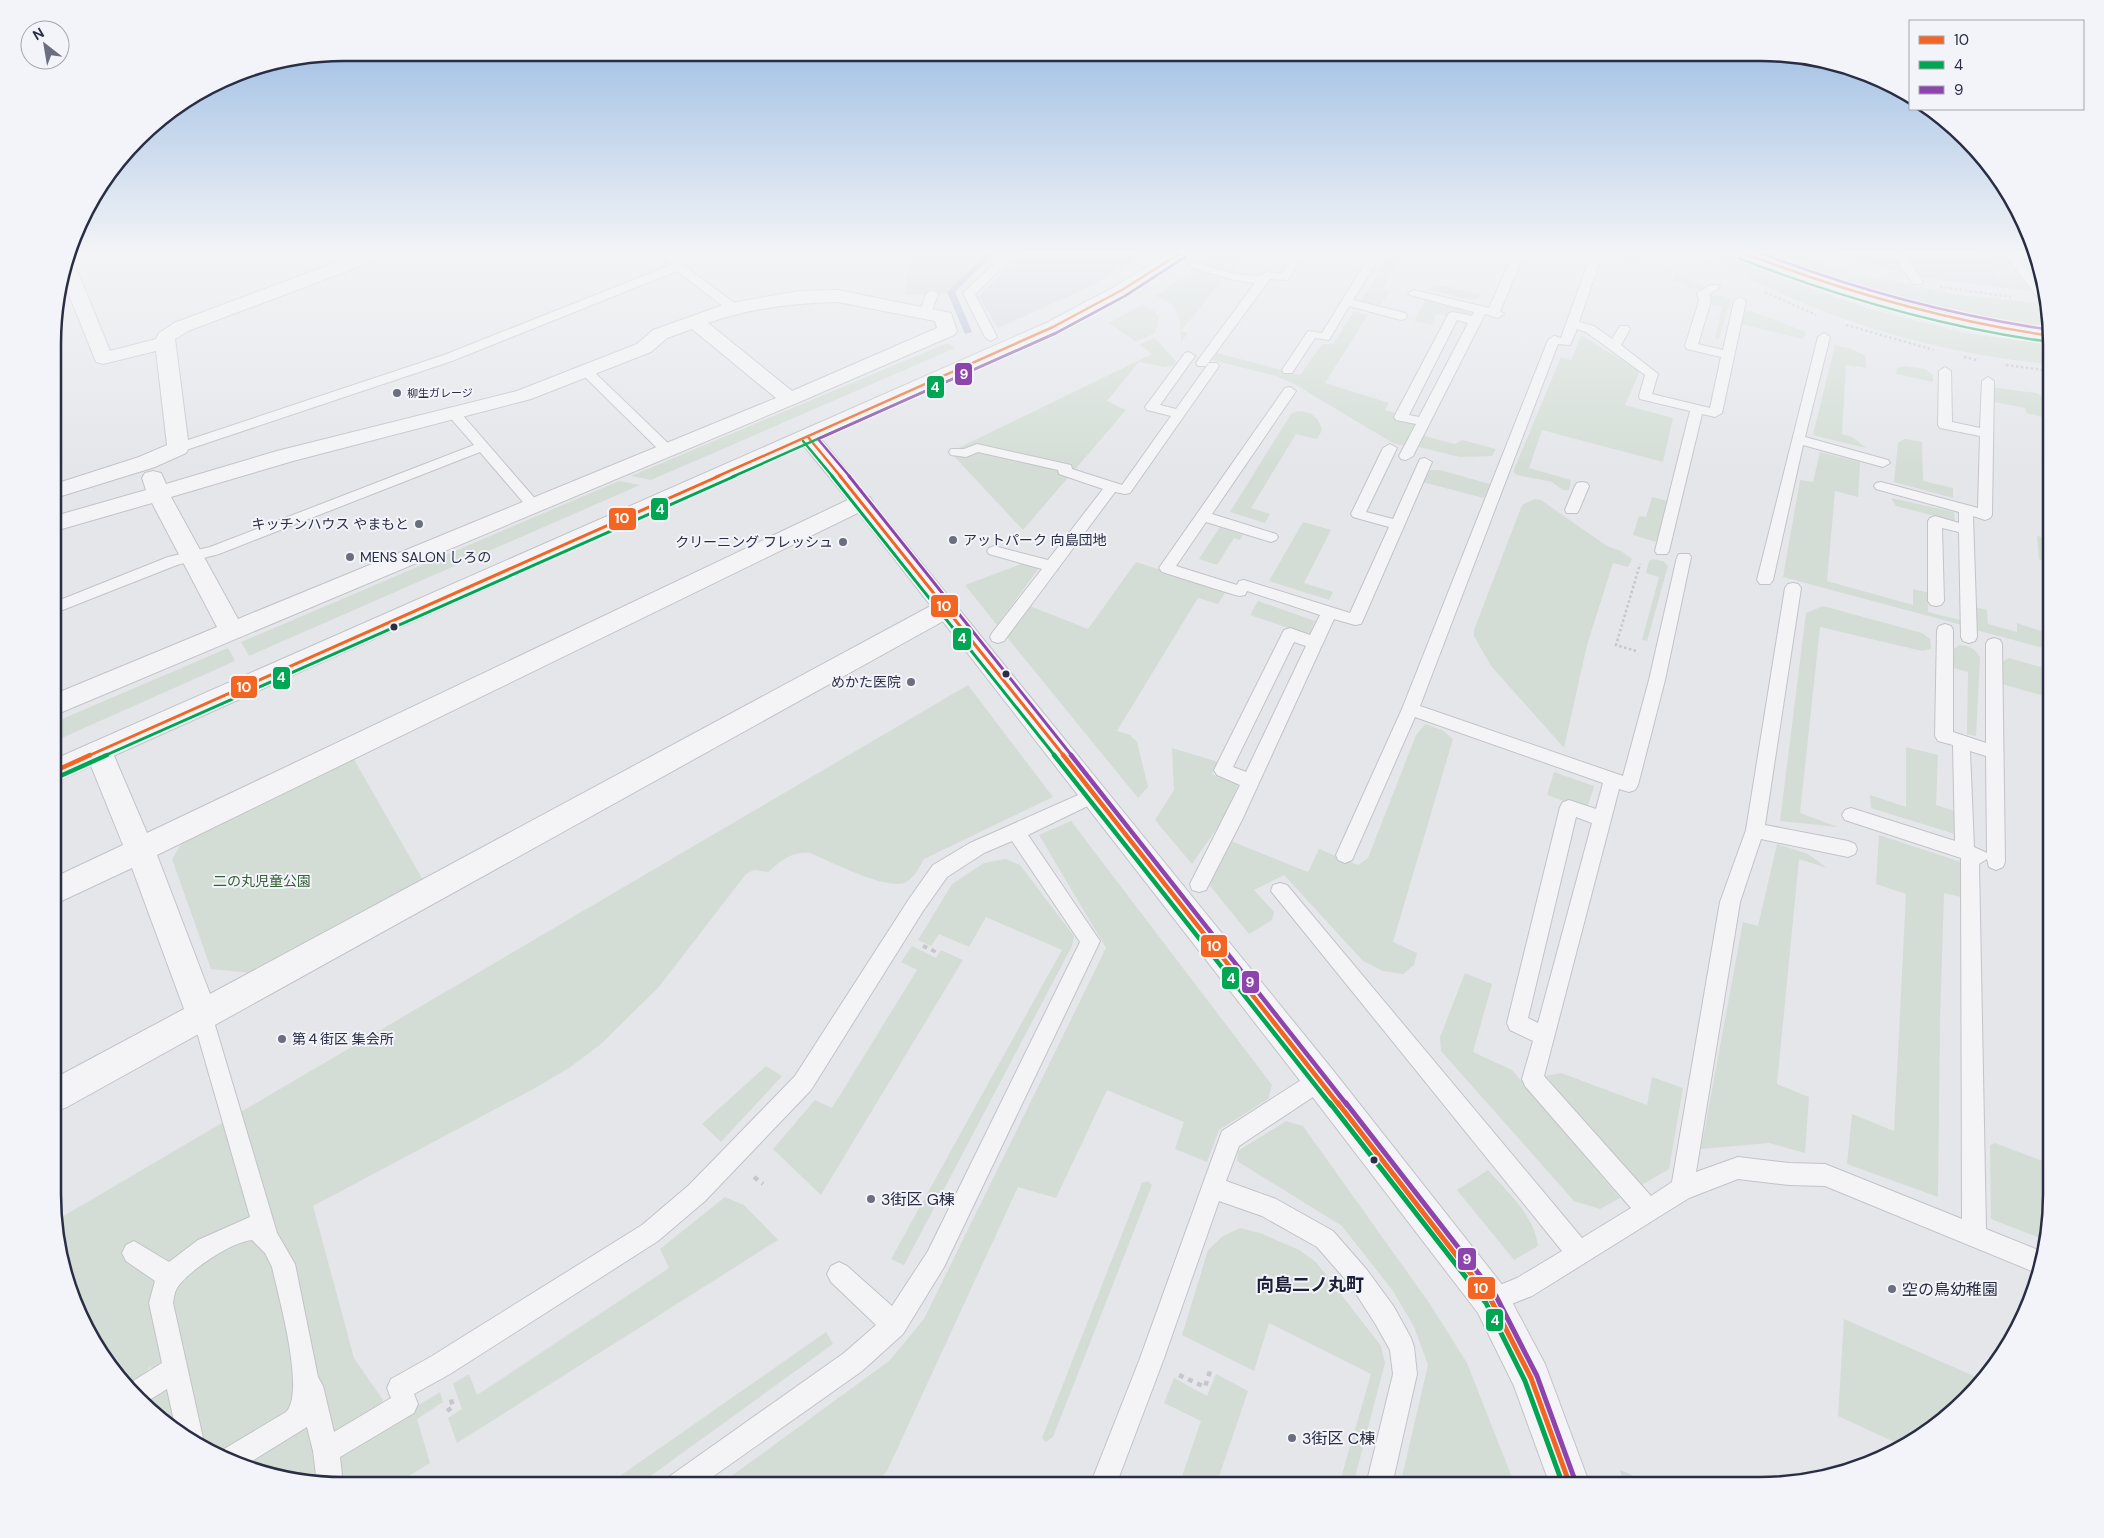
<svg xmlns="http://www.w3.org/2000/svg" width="2104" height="1538" viewBox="0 0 2104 1538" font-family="'DM Sans','Noto Sans JP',sans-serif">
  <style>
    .built { fill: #d5d7df }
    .green { fill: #d3ddd5 }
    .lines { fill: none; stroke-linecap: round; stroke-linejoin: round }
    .stream { fill: #b3bcd6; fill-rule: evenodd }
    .service-casing { stroke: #c2c3c8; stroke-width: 2 }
    .minor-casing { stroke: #c2c3c8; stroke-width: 2 }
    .tertiary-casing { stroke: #c2c3c8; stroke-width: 2 }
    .path-far2 { stroke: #c6c7cd; stroke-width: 2.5; stroke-dasharray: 2.5 2.5; stroke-linecap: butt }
    .path-far1 { stroke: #c6c7cd; stroke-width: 4; stroke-dasharray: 4.5 4.5; stroke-linecap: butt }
    .path { stroke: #c6c7cd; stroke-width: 4.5; stroke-dasharray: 5 5; stroke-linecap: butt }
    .service { fill: #f4f4f7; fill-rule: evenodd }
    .minor { fill: #f4f4f7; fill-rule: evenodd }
    .tertiary { fill: #f4f4f7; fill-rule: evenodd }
    .bus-1-far3-casing { stroke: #f3f4f9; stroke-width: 5 }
    .bus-1-far2-casing { stroke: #f3f4f9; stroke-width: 6 }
    .bus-1-far1-casing { stroke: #f3f4f9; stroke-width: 8 }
    .bus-1-casing { stroke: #f3f4f9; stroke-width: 9 }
    .bus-2-far3-casing { stroke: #f3f4f9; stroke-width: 5 }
    .bus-2-far2-casing { stroke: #f3f4f9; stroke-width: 6 }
    .bus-2-far1-casing { stroke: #f3f4f9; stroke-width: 8 }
    .bus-2-casing { stroke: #f3f4f9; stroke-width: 9 }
    .bus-3-far3-casing { stroke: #f3f4f9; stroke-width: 5 }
    .bus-3-far2-casing { stroke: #f3f4f9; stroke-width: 6 }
    .bus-3-far1-casing { stroke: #f3f4f9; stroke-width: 8 }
    .bus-3-casing { stroke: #f3f4f9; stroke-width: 9 }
    .bus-1-far3 { stroke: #f26522; stroke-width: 2.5 }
    .bus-1-far2 { stroke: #f26522; stroke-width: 3 }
    .bus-1-far1 { stroke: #f26522; stroke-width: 4.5 }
    .bus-1 { stroke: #f26522; stroke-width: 5 }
    .bus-2-far3 { stroke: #00a651; stroke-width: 2.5 }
    .bus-2-far2 { stroke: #00a651; stroke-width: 3 }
    .bus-2-far1 { stroke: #00a651; stroke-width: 4.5 }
    .bus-2 { stroke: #00a651; stroke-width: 5 }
    .bus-3-far3 { stroke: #8e44ad; stroke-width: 2.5 }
    .bus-3-far2 { stroke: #8e44ad; stroke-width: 3 }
    .bus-3-far1 { stroke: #8e44ad; stroke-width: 4.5 }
    .bus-3 { stroke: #8e44ad; stroke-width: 5 }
    .poi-dot { fill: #6b6e7f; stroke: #f3f4f9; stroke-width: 2 }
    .bus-dot { fill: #2a2e45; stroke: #f3f4f9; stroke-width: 2 }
    .labels { text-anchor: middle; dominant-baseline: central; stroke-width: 4; stroke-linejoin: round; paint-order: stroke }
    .far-poi-label { font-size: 11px; fill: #2a2e45; stroke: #f3f4f9; text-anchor: start }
    .poi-label { font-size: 14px; fill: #2a2e45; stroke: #f3f4f9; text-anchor: end }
    .park-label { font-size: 14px; fill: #366137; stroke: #f3f4f9 }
    .near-poi-label { font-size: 16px; fill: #2a2e45; stroke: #f3f4f9; text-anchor: start }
    .near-neighbourhood-label { font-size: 18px; font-weight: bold; fill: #1c1f36; stroke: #f3f4f9 }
    .rim { fill: none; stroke: #2a2e45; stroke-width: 2.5 }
    .line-badge { stroke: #f3f4f9; stroke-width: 2 }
    .badge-label { font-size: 14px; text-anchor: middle; font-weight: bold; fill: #fff }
  </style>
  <rect width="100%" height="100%" fill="#e5e6ea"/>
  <!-- built -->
  <g class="built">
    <path d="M 1026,252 L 1145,252 L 1108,277 L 1076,293 L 998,328 L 978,296 Z"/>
    <path d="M 1831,252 L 2031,252 L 2042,292 L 1947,281 L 1900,273 Z"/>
    <path d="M 1620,1470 L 1655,1485 L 1624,1485 Z"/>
  </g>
  <!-- green -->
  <g class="green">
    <path d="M 909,252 L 991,252 L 947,294 L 905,295 Z"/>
    <path d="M 1215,252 L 1250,252 L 1233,274 L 1200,265 Z"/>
    <path d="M 1391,252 L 1405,252 L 1383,289 L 1390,291 L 1379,306 L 1361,301 Z"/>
    <path d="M 1615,252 L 1642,252 L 1637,264 L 1612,259 Z"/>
    <path d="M 1701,252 L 1718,252 L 1784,279 L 1873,310 L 1965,333 L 2051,345 L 2051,364 C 1929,354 1806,314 1701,252 Z"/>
    <path d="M 1762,252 L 1790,252 L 1846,271 L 1953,294 L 2045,304 L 2051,325 C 2028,327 2001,321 1978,317 C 1904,304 1833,279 1762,252 Z"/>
    <path d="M 1979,252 L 2031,252 L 2042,292 L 2005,287 Z"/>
    <path d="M 1657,262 L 1703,286 L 1702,291 L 1685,287 L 1685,283 L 1673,281 L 1674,272 L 1654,268 Z"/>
    <path d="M 1195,269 L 1223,279 L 1181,331 L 1188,333 L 1181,342 C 1180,317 1182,306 1156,296 Z"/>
    <path d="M 1433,285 L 1439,285 L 1481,294 L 1479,298 L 1471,300 L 1429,290 Z"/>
    <path d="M 1708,295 L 1724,296 L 1731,299 L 1719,339 L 1715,339 L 1722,306 L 1711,304 L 1706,298 Z"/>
    <path d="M 1425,300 L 1473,311 L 1470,317 L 1449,312 L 1447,316 L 1437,314 L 1431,325 L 1414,321 Z"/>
    <path d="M 1142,305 L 1154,311 L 1159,317 L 1155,333 L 1136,342 L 1109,323 Z"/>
    <path d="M 1354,311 L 1368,315 L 1325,383 L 1389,403 L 1385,410 L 1395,413 L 1401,419 L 1418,423 L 1404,446 L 1393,443 L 1294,384 L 1276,376 L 1212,360 L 1217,353 L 1300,375 L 1322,344 L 1333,344 Z"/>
    <path d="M 1745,311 L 1751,311 L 1806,332 L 1803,339 L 1741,324 L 1742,315 Z"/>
    <path d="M 1581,335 L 1640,371 L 1625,405 L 1673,418 L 1663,462 L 1542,430 L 1529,468 L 1571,480 L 1569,490 L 1563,490 L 1552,482 L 1517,475 L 1513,472 L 1561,357 L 1571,360 Z"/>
    <path d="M 1155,338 L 1176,361 L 1174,365 L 1165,367 L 1139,362 L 1107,401 L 1126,410 L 1023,530 L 950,452 L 1152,354 L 1139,344 Z"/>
    <path d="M 947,343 L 955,348 L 651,480 L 631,476 Z"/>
    <path d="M 1835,345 L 1852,349 L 1865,356 L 1866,368 L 1846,365 L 1842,434 L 1852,437 L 1866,448 L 1813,435 Z"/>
    <path d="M 1905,366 L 1925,369 L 1933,375 L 1933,382 L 1896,374 L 1897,368 Z"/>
    <path d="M 1989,387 L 2036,393 L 2051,401 L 2051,419 L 2026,413 L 2025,408 L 1989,401 Z"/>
    <path d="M 1297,411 C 1311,411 1319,417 1322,430 L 1317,439 L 1296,434 L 1251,508 L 1270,514 L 1265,523 L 1230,512 L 1291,414 Z"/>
    <path d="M 1424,436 L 1455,444 L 1462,440 L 1496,449 L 1492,456 L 1460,457 L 1419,447 Z"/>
    <path d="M 1905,439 L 1922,442 L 1923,481 L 1953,488 L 1953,498 L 1894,482 L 1898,443 Z"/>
    <path d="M 1820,452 L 1860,462 L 1858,497 L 1835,491 L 1827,581 L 1913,605 L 1913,589 L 1929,593 L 1928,612 L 1960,620 L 1962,625 L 1783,577 L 1800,480 L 1813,482 Z"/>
    <path d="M 1432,470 L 1440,470 L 1490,484 L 1484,498 L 1422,482 L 1427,472 Z"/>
    <path d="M 619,481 L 640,485 L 249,656 L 241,642 Z"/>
    <path d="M 1652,497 L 1668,501 L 1656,542 L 1633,535 L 1639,516 L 1646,517 Z"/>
    <path d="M 1891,498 L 1954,512 L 1955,521 L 1896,506 Z"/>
    <path d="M 1535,499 L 1541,500 L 1607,546 L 1621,551 L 1632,559 L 1628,567 L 1613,563 L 1587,645 L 1564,748 L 1491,666 L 1474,636 L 1474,630 L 1522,505 Z"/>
    <path d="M 1303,522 L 1331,530 L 1304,583 L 1333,592 L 1329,600 L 1269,581 Z"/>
    <path d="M 1220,527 L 1243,535 L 1240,540 L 1234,538 L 1217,565 L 1199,559 Z"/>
    <path d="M 2037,536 L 2051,539 L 2051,650 L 1976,630 L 1975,607 L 1987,610 L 1988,624 L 2017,632 L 2017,623 L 2050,634 L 2044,561 L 2039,559 Z"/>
    <path d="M 1653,559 L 1663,561 L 1668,566 L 1647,641 L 1642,640 L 1659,577 L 1646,573 L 1649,561 Z"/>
    <path d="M 1136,562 L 1226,591 L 1218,604 L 1198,598 L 1117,731 L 1130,735 L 1137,742 L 1148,787 L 1138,798 L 1006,636 L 1030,606 L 1088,629 Z"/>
    <path d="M 1024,563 L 1039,568 L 997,625 L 965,585 Z"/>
    <path d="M 1258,601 L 1315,621 L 1309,635 L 1250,615 Z"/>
    <path d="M 1823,606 L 1922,633 L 1930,639 L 1931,649 L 1922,651 L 1820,627 L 1800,813 L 1838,827 L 1780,821 L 1806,613 Z"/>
    <path d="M 1959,645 C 1969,646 1976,648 1980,658 L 1976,736 L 1967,734 L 1968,672 L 1954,668 L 1954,649 Z"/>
    <path d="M 228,648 L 235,661 L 55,741 L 55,722 Z"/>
    <path d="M 2009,658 L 2051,670 L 2051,698 L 2002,684 L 2002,662 Z"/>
    <path d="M 968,685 L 1053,797 L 924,859 C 919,868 914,879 904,883 C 886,890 829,861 810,853 C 791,851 781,861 768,872 L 754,870 L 746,874 L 658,988 L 601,1044 L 569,1068 L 537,1087 L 313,1206 L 354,1358 L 383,1400 L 378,1413 L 346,1449 L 440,1392 L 443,1402 L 417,1419 L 430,1463 L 394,1485 L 326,1485 L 233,1463 L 166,1425 L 144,1399 L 156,1393 L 161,1394 L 150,1366 L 145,1376 L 133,1387 L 91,1339 L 55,1231 L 55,1221 Z"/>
    <path d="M 1425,724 L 1442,730 L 1453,739 L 1393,942 L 1417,953 L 1414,965 L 1403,974 L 1383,971 L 1363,961 L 1284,875 L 1254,890 L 1274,912 L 1272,920 L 1249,934 L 1207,882 L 1231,841 L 1308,872 L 1319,849 L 1358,865 L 1368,858 L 1416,735 Z"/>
    <path d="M 1906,747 L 1938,755 L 1936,805 L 1954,811 L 1958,835 L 1871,808 L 1870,795 L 1906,807 Z"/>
    <path d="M 1172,748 L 1218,762 L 1212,774 L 1238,785 L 1222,821 L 1192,864 L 1155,820 L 1174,790 Z"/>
    <path d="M 352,756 L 423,880 L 250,973 L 211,969 L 172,859 L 187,835 Z"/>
    <path d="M 1554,772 L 1594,786 L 1587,809 L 1547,795 Z"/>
    <path d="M 1071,821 L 1272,1085 L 1268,1099 L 1219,1130 L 1207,1162 L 1175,1149 L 1184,1122 L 1107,1090 L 1056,1198 L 1018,1187 L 887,1471 L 875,1485 L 719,1485 L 889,1361 L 924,1319 L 1106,948 L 1039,835 Z"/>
    <path d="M 1879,835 L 1961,862 L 1961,897 L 1944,893 L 1940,1022 L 1938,1197 L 1847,1164 L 1852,1114 L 1894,1131 L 1906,894 L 1876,884 Z"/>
    <path d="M 1777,844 L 1808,854 L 1827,868 L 1799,859 L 1777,1084 L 1809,1097 L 1805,1153 L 1769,1143 L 1701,1149 L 1743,922 L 1758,926 Z"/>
    <path d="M 1006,859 L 1020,865 L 1074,936 L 1072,946 L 904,1265 L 891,1259 L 1062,950 L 986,917 L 969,947 L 939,934 L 931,946 L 918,940 L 952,884 L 984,863 Z"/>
    <path d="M 912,946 L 936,958 L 941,950 L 963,960 L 821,1195 L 773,1149 L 815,1100 L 832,1108 L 917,970 L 901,962 Z"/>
    <path d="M 1465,973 L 1492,984 L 1473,1052 L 1512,1070 L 1620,1198 L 1600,1209 L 1574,1201 L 1441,1051 L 1440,1037 Z"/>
    <path d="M 766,1066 L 782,1076 L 721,1142 L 702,1124 Z"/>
    <path d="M 1561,1073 L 1647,1105 L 1652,1077 L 1683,1088 L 1669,1169 L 1640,1186 L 1546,1076 Z"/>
    <path d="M 1286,1121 L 1303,1126 L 1430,1304 L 1467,1363 L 1515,1485 L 1400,1485 L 1428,1365 L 1414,1327 L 1393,1291 L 1342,1226 L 1237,1161 L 1238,1151 Z"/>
    <path d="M 1995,1143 L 2051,1164 L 2051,1212 L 2045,1240 L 1991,1219 L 1990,1145 Z"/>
    <path d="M 1488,1170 C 1508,1193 1534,1215 1538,1246 L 1514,1260 L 1457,1190 Z"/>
    <path d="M 1148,1181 L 1152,1185 L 1053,1437 L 1046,1442 L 1042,1438 L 1142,1183 Z"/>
    <path d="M 725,1197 L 744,1205 L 778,1240 L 457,1443 L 448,1418 L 462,1409 L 453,1384 L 469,1374 L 477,1395 L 669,1268 L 660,1249 Z"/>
    <path d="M 1240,1228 L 1260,1233 L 1299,1250 L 1316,1262 L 1381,1346 L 1385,1363 L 1353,1485 L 1339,1485 L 1371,1374 L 1269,1323 L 1254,1371 L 1182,1335 L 1208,1250 L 1223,1236 Z"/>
    <path d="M 1844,1319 L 1983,1380 L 1952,1413 L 1903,1446 L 1838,1416 Z"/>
    <path d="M 826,1332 L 833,1344 L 638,1485 L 607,1485 Z"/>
    <path d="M 1216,1374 L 1248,1391 L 1216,1485 L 1179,1485 L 1201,1421 L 1164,1403 L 1174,1378 L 1207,1396 Z"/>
  </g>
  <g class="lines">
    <!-- stream -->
    <path class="stream" d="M 989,252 L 996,252 L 955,292 L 972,332 L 965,334 L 947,292 Z"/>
    <defs>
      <g id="service">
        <path d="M 659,252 L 671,252 L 682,264 L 737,305 L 739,308 L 737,311 L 729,311 L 677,271 L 452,361 L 183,451 L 178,452 L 171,448 L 173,445 L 444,355 L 671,265 Z"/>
        <path d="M 1007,252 L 1019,252 L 975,294 L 997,337 L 991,341 L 985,337 L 963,293 Z"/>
        <path d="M 1293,252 L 1304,252 L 1288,280 L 1270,279 L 1206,366 L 1198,366 L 1196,363 L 1198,360 L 1255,283 L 1234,280 L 1190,267 L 1188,265 L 1190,263 L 1194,262 L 1235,274 L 1260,276 L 1267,272 L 1281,274 Z"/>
        <path d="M 1372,252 L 1383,252 L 1353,300 L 1405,313 L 1407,316 L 1405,319 L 1401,320 L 1349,306 L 1329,340 L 1315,338 L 1292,373 L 1284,373 L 1282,370 L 1308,331 L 1322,333 Z"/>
        <path d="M 1514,252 L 1525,252 L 1500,311 L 1504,314 L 1498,318 L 1485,314 L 1413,456 L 1406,460 L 1401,459 L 1399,456 L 1416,424 L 1396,420 L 1394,417 L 1449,313 L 1453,312 L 1472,316 L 1474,312 L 1410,295 L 1408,293 L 1414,290 L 1489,308 ZM 1457,320 L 1468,323 L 1419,417 L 1409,415 Z"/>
        <path d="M 1592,252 L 1603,252 L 1579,322 L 1594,326 L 1612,339 L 1620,326 L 1628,326 L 1630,329 L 1621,345 L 1658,374 L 1652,394 L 1710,408 L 1721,357 L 1687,349 L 1685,346 L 1699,301 L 1697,293 L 1710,285 L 1718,285 L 1720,287 L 1709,294 L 1711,301 L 1698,344 L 1723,350 L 1734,301 L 1740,297 L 1746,301 L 1722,413 L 1715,417 L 1702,414 L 1669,551 L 1667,554 L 1657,554 L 1655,551 L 1690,411 L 1640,399 L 1639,396 L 1645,375 L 1586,332 L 1577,329 L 1570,345 L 1558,344 L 1420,706 L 1623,776 L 1649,680 L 1677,557 L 1679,554 L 1689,554 L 1691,557 L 1665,680 L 1638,785 L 1635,790 L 1629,792 L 1619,789 L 1544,1076 L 1651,1196 L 1672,1182 L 1720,902 L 1746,830 L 1785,588 L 1788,584 L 1793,583 L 1798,584 L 1801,588 L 1765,825 L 1848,841 L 1855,844 L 1857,849 L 1855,854 L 1848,857 L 1761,839 L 1740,902 L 1696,1172 L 1738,1157 L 1789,1163 L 1825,1164 L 1962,1219 L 1961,858 L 1845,820 L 1842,815 L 1845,810 L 1851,808 L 1955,841 L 1953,745 L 1938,741 L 1935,736 L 1937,630 L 1939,626 L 1945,624 L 1951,626 L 1953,630 L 1953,732 L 1986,743 L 1986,644 L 1988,640 L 1994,638 L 2000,640 L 2002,644 L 2005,862 L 2003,867 L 1996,870 L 1989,867 L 1987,859 L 1979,864 L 1986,1229 L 2043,1252 L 2039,1274 L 1825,1186 L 1789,1185 L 1738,1179 L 1689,1198 L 1532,1296 L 1491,1312 L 1483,1308 L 1479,1300 L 1483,1292 L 1517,1278 L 1562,1251 L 1271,891 L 1273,885 L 1280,883 L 1287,885 L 1582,1238 L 1631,1208 L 1525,1086 L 1522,1079 L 1533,1041 L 1510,1030 L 1507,1023 L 1560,807 L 1563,802 L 1569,800 L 1596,809 L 1603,783 L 1415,717 L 1352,860 L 1345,863 L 1338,860 L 1336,855 L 1402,709 L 1548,340 L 1554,336 L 1561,338 ZM 1970,751 L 1986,756 L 1987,853 L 1974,847 ZM 1576,817 L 1592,823 L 1538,1023 L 1528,1018 Z"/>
        <path d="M 1892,252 L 1903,252 L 1923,282 L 1921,284 L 1913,284 Z"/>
        <path d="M 2003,252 L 2014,252 L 2040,286 L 2044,300 L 2039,299 Z"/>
        <path d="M 932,290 L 938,294 L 931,314 L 929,317 L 921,317 L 919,314 L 926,294 Z"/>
        <path d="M 1824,333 L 1830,337 L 1805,437 L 1888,460 L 1890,463 L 1883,467 L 1803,445 L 1773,580 L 1770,584 L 1760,584 L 1757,580 L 1818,337 Z"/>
        <path d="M 1189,352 L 1195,356 L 1160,405 L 1176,409 L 1209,363 L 1217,363 L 1219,366 L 1130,493 L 1125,494 L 1115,492 L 1004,641 L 998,643 L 992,641 L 990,637 L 992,633 L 1042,569 L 989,554 L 987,551 L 989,548 L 994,546 L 1048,560 L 1103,489 L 1059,474 L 1058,470 L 978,452 L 966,457 L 951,455 L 949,452 L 951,449 L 964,449 L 977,444 L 1071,465 L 1072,469 L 1122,485 L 1171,416 L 1147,410 L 1145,407 L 1185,353 Z"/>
        <path d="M 586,367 L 590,368 L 672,447 L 674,450 L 672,453 L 662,453 L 582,374 L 580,371 Z"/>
        <path d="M 1945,367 L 1951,371 L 1952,422 L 1980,428 L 1982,381 L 1988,377 L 1994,381 L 1992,515 L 1990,518 L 1985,520 L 1973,516 L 1977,637 L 1975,641 L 1969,643 L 1963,641 L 1961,637 L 1959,532 L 1942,528 L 1944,601 L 1941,605 L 1936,606 L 1931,605 L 1928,601 L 1928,521 L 1930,518 L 1935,516 L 1959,523 L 1959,512 L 1876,489 L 1874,486 L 1876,483 L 1881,482 L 1978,508 L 1980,436 L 1940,428 L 1938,425 L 1939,371 Z"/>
        <path d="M 1290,387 L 1296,391 L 1212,514 L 1276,534 L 1278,537 L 1276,540 L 1271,542 L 1206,522 L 1176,566 L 1237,585 L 1239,581 L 1244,580 L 1350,613 L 1389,527 L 1353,517 L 1351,514 L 1383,448 L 1390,444 L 1397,448 L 1366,512 L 1393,519 L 1420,459 L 1425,458 L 1432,462 L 1363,620 L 1361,624 L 1355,625 L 1334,619 L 1242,820 L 1206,890 L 1199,892 L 1192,890 L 1190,884 L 1240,785 L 1217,775 L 1214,770 L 1284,630 L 1290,628 L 1310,635 L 1320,615 L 1247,591 L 1245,595 L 1240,596 L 1235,595 L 1162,572 L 1159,568 L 1285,388 ZM 1294,642 L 1306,646 L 1246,772 L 1233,767 Z"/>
        <path d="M 454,410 L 459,411 L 538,502 L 540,505 L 538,508 L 528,508 L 480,452 L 219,554 L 177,565 L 55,613 L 55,602 L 168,557 L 210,547 L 474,445 L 447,414 Z"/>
        <path d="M 1582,482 L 1587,483 L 1589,486 L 1579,510 L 1577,513 L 1567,513 L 1565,510 L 1575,486 L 1577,483 Z"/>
        <path d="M 1094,788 L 1100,790 L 1103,795 L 1100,800 L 1028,835 L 1100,941 L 944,1267 L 903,1334 L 862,1371 L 701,1485 L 666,1485 L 670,1476 L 844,1353 L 876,1325 L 831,1282 L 827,1274 L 831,1266 L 839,1262 L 847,1266 L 892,1306 L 928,1251 L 1080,942 L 1012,841 L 984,853 L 947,877 L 923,911 L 811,1090 L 705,1201 L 658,1241 L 450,1374 L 414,1394 L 418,1404 L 414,1413 L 340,1457 L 343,1485 L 317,1483 L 313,1451 L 307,1427 L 244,1466 L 233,1463 L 218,1455 L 219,1452 L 286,1412 C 306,1392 278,1295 272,1267 L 265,1253 L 252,1240 C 231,1242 188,1271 177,1288 C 174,1293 174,1298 173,1303 L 203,1438 L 200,1444 L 176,1430 L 167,1389 L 146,1402 L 130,1383 L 162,1363 L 149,1303 L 155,1281 L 126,1261 L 122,1253 L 126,1245 L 134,1241 L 169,1262 L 198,1240 L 250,1217 L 192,1015 L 195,1008 L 202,1006 L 209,1008 L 212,1015 L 277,1233 L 295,1264 L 318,1377 L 323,1386 L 334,1432 L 391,1398 L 387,1388 L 391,1379 L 432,1356 L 642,1225 L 689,1185 L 795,1076 L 909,899 L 933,865 L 970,843 Z"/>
        <path d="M 1320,1070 L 1328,1073 L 1331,1080 L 1328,1087 L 1239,1146 L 1226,1181 L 1276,1199 L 1333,1231 L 1367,1270 L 1394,1307 L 1411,1338 L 1414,1347 L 1417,1374 L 1392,1485 L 1366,1485 L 1393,1374 L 1390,1350 L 1376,1325 L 1351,1286 L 1317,1247 L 1262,1216 L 1219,1201 L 1163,1361 L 1116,1485 L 1090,1485 L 1139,1361 L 1222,1131 L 1312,1073 Z"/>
      </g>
      <g id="minor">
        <path d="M 364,252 L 390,252 L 387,256 L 188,331 L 175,339 L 189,448 L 186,453 L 155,467 L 55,498 L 55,484 L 139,457 L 167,445 L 156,351 L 103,364 L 96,362 L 63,280 L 68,263 L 73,264 L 76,268 L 110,351 L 156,339 L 159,333 L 174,323 Z"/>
        <path d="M 838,290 L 951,313 L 957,331 L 954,335 L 797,403 L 55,715 L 55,694 L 217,627 L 152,503 L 55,531 L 55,516 L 146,490 L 142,478 L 145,473 L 153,471 L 161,473 L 166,484 L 277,451 L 517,391 L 637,344 L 653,330 L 726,304 L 799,291 ZM 838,302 L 935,321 L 937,328 L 792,391 L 708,323 C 751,308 793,303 838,302 ZM 692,329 L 776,398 L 238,619 L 171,497 L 293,461 L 531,399 L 651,352 L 667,338 Z"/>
        <path d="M 862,495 L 870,497 L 873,502 L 870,507 L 157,855 L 210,994 L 938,602 L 947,600 L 956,602 L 959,608 L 956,614 L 67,1107 L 55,1112 L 55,1078 L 184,1009 L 132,868 L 55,904 L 55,877 L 123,845 L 85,751 L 89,744 L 99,741 L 109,744 L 147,833 L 854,497 Z"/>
      </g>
      <g id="tertiary">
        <path d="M 1170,252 L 1191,252 L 1188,256 L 1128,294 L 1060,331 L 821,439 L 1332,1069 L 1504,1287 L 1545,1364 L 1590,1485 L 1550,1485 L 1514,1386 L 1478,1313 L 1308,1091 L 854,507 L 804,446 L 55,782 L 55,759 L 1046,323 L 1116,286 Z"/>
        <path d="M 1731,252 L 1756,252 L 1861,290 L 1932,310 L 2010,325 L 2051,330 L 2051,342 C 1939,328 1838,297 1734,256 Z"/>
      </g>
    </defs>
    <!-- service casing -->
    <use href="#service" class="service-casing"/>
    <!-- minor casing -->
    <use href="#minor" class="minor-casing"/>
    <!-- tertiary casing -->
    <use href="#tertiary" class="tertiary-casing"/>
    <!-- path-far2 -->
    <g class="path-far2">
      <path d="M 1689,252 L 1710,264"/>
      <path d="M 1940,287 L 2011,297"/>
      <path d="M 1765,292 L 1816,315"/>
      <path d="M 1846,325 L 1934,350"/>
      <path d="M 1964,357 L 1977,360"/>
      <path d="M 2006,365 L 2051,371"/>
      <path d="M 1636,651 L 1616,645 L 1640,564"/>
    </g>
    <!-- path-far1 -->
    <path class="path-far1" d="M 923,946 L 934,951 L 935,948"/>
    <!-- path -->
    <g class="path">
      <path d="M 754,1177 L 763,1184"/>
      <path d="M 1179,1375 L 1205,1387 L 1210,1371"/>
      <path d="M 447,1411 L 453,1407 L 450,1396"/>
      <path d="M 1608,1482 L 1615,1485"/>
    </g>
    <!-- service -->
    <use href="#service" class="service"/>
    <!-- minor -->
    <use href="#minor" class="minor"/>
    <!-- tertiary -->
    <use href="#tertiary" class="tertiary"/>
    <defs>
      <g id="bus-1-far3">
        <path d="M 1741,252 C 1842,291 1944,320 2051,336"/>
        <path d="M 808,437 L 841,477"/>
        <path d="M 716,477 L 1053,327 L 1122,290 L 1182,252"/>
      </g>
      <g id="bus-1-far2">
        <path d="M 840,476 L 1064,756"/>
        <path d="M 88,756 L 719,476"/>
      </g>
      <g id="bus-1-far1">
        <path d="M 1063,755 L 1339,1105"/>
        <path d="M 55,771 L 90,755"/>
      </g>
      <path id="bus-1" d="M 1338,1103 L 1491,1300 L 1531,1378 L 1570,1485"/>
      <g id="bus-2-far3">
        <path d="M 1738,258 C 1841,298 1941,327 2050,342"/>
        <path d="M 803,441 L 833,477"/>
        <path d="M 732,477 L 1056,333 L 1125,296 L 1185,257"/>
      </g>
      <g id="bus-2-far2">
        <path d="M 832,476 L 1055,756"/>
        <path d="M 104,756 L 735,476"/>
      </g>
      <g id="bus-2-far1">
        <path d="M 1054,755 L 1331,1105"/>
        <path d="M 58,777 L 107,755"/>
      </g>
      <path id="bus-2" d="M 1330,1103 L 1486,1303 L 1525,1381 L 1563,1485"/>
      <g id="bus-3-far3">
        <path d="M 1758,252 C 1853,289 1950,315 2051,330"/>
        <path d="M 850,477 L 818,439 L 1056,333 L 1125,296 L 1185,257"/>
      </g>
      <path id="bus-3-far2" d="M 849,476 L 1072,756"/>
      <path id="bus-3-far1" d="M 1071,755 L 1347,1105"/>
      <path id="bus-3" d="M 1346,1103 L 1496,1296 L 1537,1376 L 1576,1483"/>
    </defs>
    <!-- bus-1-far3 casing -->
    <use href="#bus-1-far3" class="bus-1-far3-casing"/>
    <!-- bus-1-far2 casing -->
    <use href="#bus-1-far2" class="bus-1-far2-casing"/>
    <!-- bus-1-far1 casing -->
    <use href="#bus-1-far1" class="bus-1-far1-casing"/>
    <!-- bus-1 casing -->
    <use href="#bus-1" class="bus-1-casing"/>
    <!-- bus-2-far3 casing -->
    <use href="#bus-2-far3" class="bus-2-far3-casing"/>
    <!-- bus-2-far2 casing -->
    <use href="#bus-2-far2" class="bus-2-far2-casing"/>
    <!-- bus-2-far1 casing -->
    <use href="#bus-2-far1" class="bus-2-far1-casing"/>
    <!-- bus-2 casing -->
    <use href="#bus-2" class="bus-2-casing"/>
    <!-- bus-3-far3 casing -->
    <use href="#bus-3-far3" class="bus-3-far3-casing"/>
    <!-- bus-3-far2 casing -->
    <use href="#bus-3-far2" class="bus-3-far2-casing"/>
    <!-- bus-3-far1 casing -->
    <use href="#bus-3-far1" class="bus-3-far1-casing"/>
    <!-- bus-3 casing -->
    <use href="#bus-3" class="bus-3-casing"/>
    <!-- bus-1-far3 -->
    <use href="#bus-1-far3" class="bus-1-far3"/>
    <!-- bus-1-far2 -->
    <use href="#bus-1-far2" class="bus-1-far2"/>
    <!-- bus-1-far1 -->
    <use href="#bus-1-far1" class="bus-1-far1"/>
    <!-- bus-1 -->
    <use href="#bus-1" class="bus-1"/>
    <!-- bus-2-far3 -->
    <use href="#bus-2-far3" class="bus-2-far3"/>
    <!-- bus-2-far2 -->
    <use href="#bus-2-far2" class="bus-2-far2"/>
    <!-- bus-2-far1 -->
    <use href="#bus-2-far1" class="bus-2-far1"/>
    <!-- bus-2 -->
    <use href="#bus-2" class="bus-2"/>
    <!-- bus-3-far3 -->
    <use href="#bus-3-far3" class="bus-3-far3"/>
    <!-- bus-3-far2 -->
    <use href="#bus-3-far2" class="bus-3-far2"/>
    <!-- bus-3-far1 -->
    <use href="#bus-3-far1" class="bus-3-far1"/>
    <!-- bus-3 -->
    <use href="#bus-3" class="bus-3"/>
  </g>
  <!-- sky -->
  <linearGradient id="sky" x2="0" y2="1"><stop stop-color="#93b7e1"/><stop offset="0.54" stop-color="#f3f4f6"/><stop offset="1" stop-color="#f3f4f6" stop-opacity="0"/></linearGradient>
  <rect width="2104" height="468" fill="url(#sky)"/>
  <!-- markers -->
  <g class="poi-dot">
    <circle cx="397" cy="393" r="5"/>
    <circle cx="419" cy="524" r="5"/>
    <circle cx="953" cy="540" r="5"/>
    <circle cx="843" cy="542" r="5"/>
    <circle cx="350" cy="557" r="5"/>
    <circle cx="911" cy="682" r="5"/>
    <circle cx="282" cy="1039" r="5"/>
    <circle cx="871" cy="1199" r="5"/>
    <circle cx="1892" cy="1289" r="5"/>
    <circle cx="1292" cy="1438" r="5"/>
  </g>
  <g class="bus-dot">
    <circle cx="394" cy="627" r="4.5"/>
    <circle cx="1006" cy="674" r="4.5"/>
    <circle cx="1374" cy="1160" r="4.5"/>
  </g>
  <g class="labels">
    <!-- far-poi labels -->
    <g class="far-poi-label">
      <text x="407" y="393">柳生ガレージ</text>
    </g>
    <!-- poi labels -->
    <g class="poi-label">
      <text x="409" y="524">キッチンハウス やまもと</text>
      <text x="963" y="540" text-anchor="start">アットパーク 向島団地</text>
      <text x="833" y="542">クリーニング フレッシュ</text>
      <text x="360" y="557" text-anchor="start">MENS SALON しろの</text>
      <text x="901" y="682">めかた医院</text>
      <text x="292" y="1039" text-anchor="start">第４街区 集会所</text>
    </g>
    <!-- park labels -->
    <g class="park-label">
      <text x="262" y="881">二の丸児童公園</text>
    </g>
    <!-- near-poi labels -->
    <g class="near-poi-label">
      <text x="881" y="1199">3街区 G棟</text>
      <text x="1902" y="1289">空の鳥幼稚園</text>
      <text x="1302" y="1438">3街区 C棟</text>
    </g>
    <!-- near-neighbourhood labels -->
    <g class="near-neighbourhood-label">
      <text x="1310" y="1285">向島二ノ丸町</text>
    </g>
  </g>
  <!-- crop -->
  <path d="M0 0H2104V1538H0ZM344 61H1760A283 283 0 0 1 2043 344V1194A283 283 0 0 1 1760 1477H344A283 283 0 0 1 61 1194V344A283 283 0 0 1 344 61Z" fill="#f3f4f9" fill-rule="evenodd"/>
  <path class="rim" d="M344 61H1760A283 283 0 0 1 2043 344V1194A283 283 0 0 1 1760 1477H344A283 283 0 0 1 61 1194V344A283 283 0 0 1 344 61Z"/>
  <g class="line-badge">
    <rect x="954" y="362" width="19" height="24" rx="5" fill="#8e44ad"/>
    <rect x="926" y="375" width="19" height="24" rx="5" fill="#00a651"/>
    <rect x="650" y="497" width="19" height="24" rx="5" fill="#00a651"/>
    <rect x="608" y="507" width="29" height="24" rx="5" fill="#f26522"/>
    <rect x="930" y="594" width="29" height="24" rx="5" fill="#f26522"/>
    <rect x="952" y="627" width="20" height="24" rx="5" fill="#00a651"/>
    <rect x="272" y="666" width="19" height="24" rx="5" fill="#00a651"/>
    <rect x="230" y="675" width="28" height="24" rx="5" fill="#f26522"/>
    <rect x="1200" y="934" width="28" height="24" rx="5" fill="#f26522"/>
    <rect x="1221" y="966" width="19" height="24" rx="5" fill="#00a651"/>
    <rect x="1241" y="970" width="19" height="24" rx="5" fill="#8e44ad"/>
    <rect x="1457" y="1247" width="20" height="24" rx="5" fill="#8e44ad"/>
    <rect x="1467" y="1276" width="29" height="24" rx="5" fill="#f26522"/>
    <rect x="1485" y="1308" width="19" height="24" rx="5" fill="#00a651"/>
  </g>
  <g class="badge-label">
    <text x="964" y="379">9</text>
    <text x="935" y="392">4</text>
    <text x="660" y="514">4</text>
    <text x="622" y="523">10</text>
    <text x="944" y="611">10</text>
    <text x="962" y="643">4</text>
    <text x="281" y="682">4</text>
    <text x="244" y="692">10</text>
    <text x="1214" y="951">10</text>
    <text x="1231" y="983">4</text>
    <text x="1250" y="987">9</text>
    <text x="1467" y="1264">9</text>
    <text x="1481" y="1293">10</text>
    <text x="1495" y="1325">4</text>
  </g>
  <!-- legend -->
  <rect x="1909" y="20" width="175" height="90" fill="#f3f4f9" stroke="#a3a5b1"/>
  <rect x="1919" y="36" width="25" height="8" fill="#f26522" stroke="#a3a5b1"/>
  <text x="1954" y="45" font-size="15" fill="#2a2e45">10</text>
  <rect x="1919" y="61" width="25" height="8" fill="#00a651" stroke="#a3a5b1"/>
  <text x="1954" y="70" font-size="15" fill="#2a2e45">4</text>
  <rect x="1919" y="86" width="25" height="8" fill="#8e44ad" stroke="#a3a5b1"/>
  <text x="1954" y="95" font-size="15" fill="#2a2e45">9</text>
  <!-- north arrow -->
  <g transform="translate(45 45) rotate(329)"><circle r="24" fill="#f3f4f9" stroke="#a3a5b1"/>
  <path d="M0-4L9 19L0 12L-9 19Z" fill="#6b6e7f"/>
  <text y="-8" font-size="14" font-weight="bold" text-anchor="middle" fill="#2a2e45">N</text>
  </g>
</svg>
